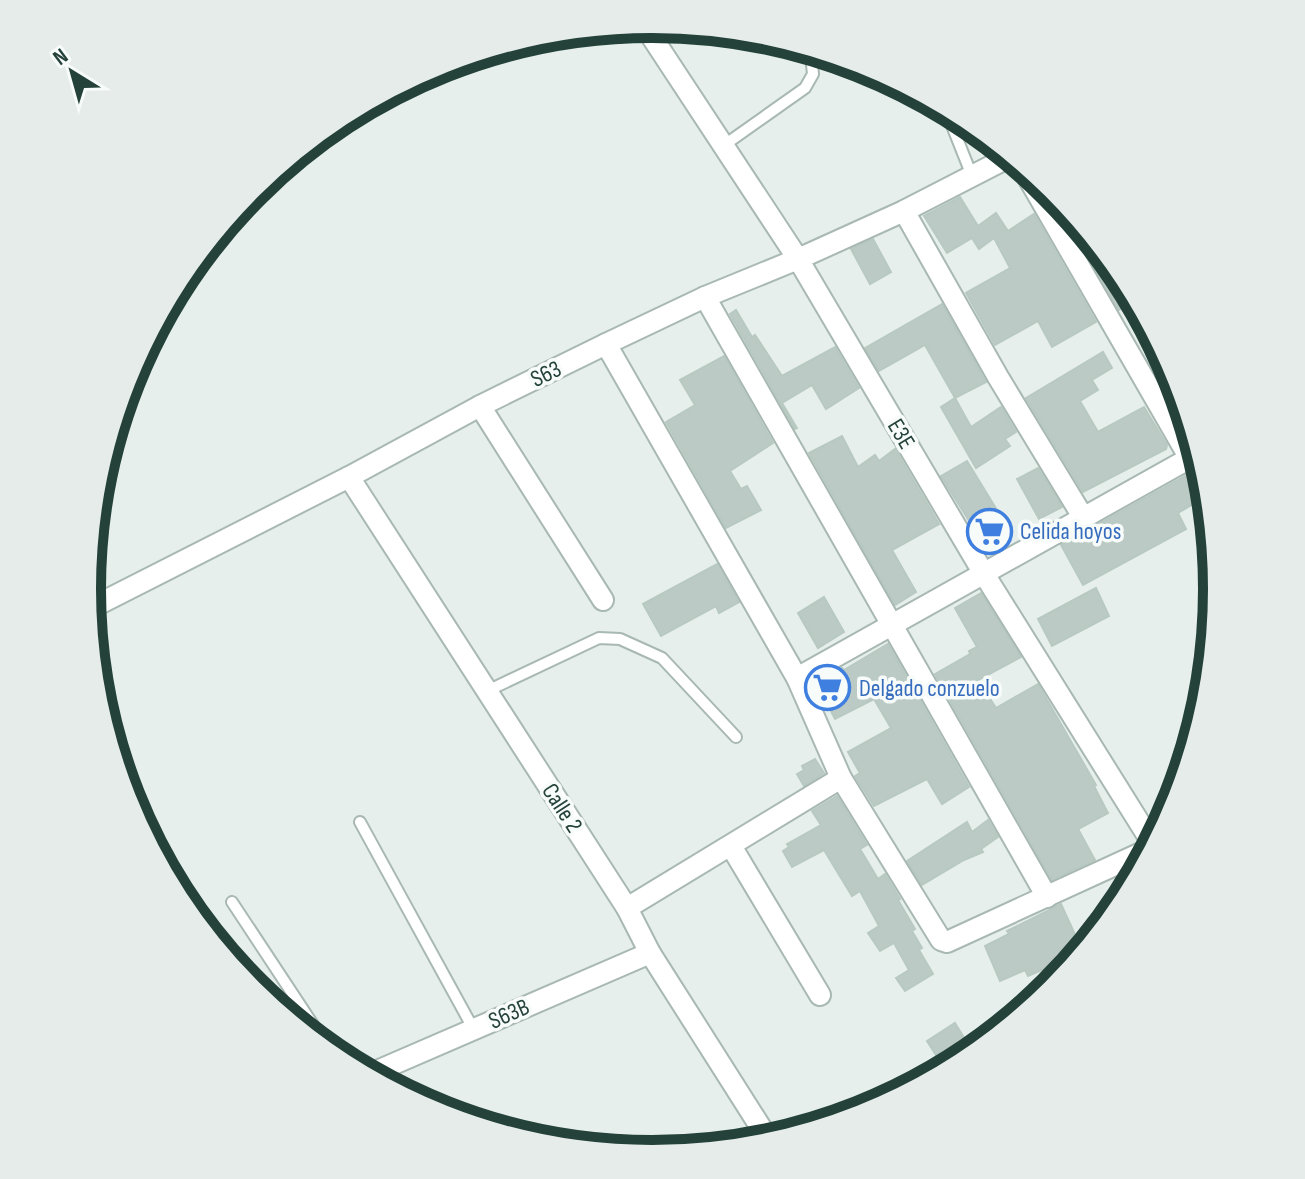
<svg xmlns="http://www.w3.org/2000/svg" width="1305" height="1179" viewBox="0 0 1305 1179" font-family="'Sofia Sans Condensed',sans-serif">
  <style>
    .building { fill: #bbcac4; stroke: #b8c9c2; stroke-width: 2 }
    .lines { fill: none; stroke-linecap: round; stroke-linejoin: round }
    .lane-casing { stroke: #a8b8b2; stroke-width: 14 }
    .street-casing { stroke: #a8b8b2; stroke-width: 24 }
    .lane { stroke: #fff; stroke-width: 10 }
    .street { stroke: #fff; stroke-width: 20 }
    .labels { text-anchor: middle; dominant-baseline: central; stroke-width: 7; stroke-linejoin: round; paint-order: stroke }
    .street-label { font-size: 24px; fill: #24423a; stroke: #f7fbf9 }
    .shop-label { font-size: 24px; fill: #366cbe; stroke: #f7fbf9; text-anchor: start }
    .rim { fill: none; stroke: #24423a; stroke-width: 10 }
  </style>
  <rect width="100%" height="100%" fill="#e6efeb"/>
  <!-- building -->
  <g class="building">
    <path d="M 960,197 L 978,226 L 996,213 L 1008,231 L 1034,214 L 1096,322 L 1052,347 L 1038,321 L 995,345 L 966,293 L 1010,268 L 994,238 L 979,249 L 972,238 L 947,253 L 924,216 Z"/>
    <path d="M 1084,228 L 1123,276 L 1136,300 L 1119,310 L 1074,232 Z"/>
    <path d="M 873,239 L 891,272 L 870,284 L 851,249 Z"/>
    <path d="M 942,304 L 986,382 L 955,398 L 925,345 L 879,371 L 865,348 Z"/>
    <path d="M 736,310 L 752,337 L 755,335 L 782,376 L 835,347 L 859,388 L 826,409 L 812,385 L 782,403 L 797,428 L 795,429 L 730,314 Z"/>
    <path d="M 1103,352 L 1112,368 L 1092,380 L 1098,390 L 1080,401 L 1098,432 L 1144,407 L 1167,445 L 1166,449 L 1083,492 L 1026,398 Z"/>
    <path d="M 724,356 L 773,443 L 730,471 L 741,489 L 747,486 L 761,510 L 726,528 L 666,422 L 695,405 L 680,380 Z"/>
    <path d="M 955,398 L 971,427 L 1001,407 L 1016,432 L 1005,439 L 1010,446 L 976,468 L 941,407 Z"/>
    <path d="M 842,436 L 858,467 L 875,455 L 879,461 L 895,449 L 939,524 L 892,550 L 916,592 L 895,605 L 809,453 Z"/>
    <path d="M 967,461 L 1011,533 L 986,548 L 941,476 Z"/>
    <path d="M 1038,468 L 1062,507 L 1039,519 L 1017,479 Z"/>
    <path d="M 1185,476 L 1200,500 L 1178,513 L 1186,529 L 1083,585 L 1061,545 Z"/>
    <path d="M 717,564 L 739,602 L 719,613 L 716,606 L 661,636 L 643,604 Z"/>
    <path d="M 1096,588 L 1109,616 L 1052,646 L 1038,619 Z"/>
    <path d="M 981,593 L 1021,657 L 978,680 L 996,708 L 1038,684 L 1096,785 L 1094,786 L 1108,813 L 1078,829 L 1095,860 L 1052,880 L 935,674 L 970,654 L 969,651 L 977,647 L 955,608 Z"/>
    <path d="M 824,597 L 844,632 L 818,648 L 798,613 Z"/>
    <path d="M 888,644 L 969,787 L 942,804 L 927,779 L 874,806 L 855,776 L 860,773 L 848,752 L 891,728 L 874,699 L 835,719 L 816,682 L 842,668 L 844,670 Z"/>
    <path d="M 815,759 L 824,773 L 804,786 L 797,774 L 804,770 L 802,766 Z"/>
    <path d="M 837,796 L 867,845 L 860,849 L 878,879 L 885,874 L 900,899 L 898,900 L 915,929 L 912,931 L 922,948 L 919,950 L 933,974 L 905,991 L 896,978 L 909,970 L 894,943 L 880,951 L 868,933 L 879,926 L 860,891 L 852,896 L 824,850 L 792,867 L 783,851 L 789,847 L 787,844 L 821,825 L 812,811 Z"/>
    <path d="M 988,820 L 998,837 L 981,849 L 983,852 L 964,860 L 922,885 L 907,861 L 967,822 L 972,832 Z"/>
    <path d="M 1061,904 L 1083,952 L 1079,956 L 1059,966 L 1058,963 L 1028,976 L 1025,970 L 1000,981 L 985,946 L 1009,934 L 1007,931 Z"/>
    <path d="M 955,1023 L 972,1051 L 945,1069 L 927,1041 Z"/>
  </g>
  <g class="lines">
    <defs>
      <g id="lane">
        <path d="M 945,108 L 972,176"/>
        <path d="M 723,146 L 805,88 L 813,74 L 811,56 L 805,48"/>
        <path d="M 487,691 L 599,638 L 620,639 L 662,658 L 736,737"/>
        <path d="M 360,822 L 474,1030"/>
        <path d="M 232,902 L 333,1055"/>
      </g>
      <g id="street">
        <path d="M 644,25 L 798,259 L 984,574 L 1154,846"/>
        <path d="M 1019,162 L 1208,490"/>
        <path d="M 904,211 L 998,377 L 1083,517"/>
        <path d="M 705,297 L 1047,897"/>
        <path d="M 606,344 L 797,678 L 841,778 L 941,940 L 947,942 L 1152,848"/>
        <path d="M 480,406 L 603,600"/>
        <path d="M 349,477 L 627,908 L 650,953 L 770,1142"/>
        <path d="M 89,609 L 349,477 L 480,406 L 606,344 L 705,297 L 798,259 L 904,211 L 1011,156"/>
        <path d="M 797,678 L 1199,453"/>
        <path d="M 731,846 L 820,995"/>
        <path d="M 627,908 L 841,778"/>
        <path d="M 368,1075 L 650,953"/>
      </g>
    </defs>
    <!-- lane casing -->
    <use href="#lane" class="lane-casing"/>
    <!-- street casing -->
    <use href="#street" class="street-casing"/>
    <!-- lane -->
    <use href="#lane" class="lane"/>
    <!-- street -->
    <use href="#street" class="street"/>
  </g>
  <!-- icons -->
  <defs>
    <symbol id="supermarket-ring" viewBox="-11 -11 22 22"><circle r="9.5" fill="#f7fbf9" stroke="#3f7fe0" stroke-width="1.5"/><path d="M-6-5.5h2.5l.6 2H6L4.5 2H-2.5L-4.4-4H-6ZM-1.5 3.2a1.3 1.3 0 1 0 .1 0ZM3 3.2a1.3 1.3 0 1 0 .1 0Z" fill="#3f7fe0"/></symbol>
  </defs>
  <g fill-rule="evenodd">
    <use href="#supermarket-ring" x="964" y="506" width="51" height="51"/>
    <use href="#supermarket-ring" x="802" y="662" width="51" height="51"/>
  </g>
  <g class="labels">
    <!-- street labels -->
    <g class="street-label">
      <text transform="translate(546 374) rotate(-26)">S63</text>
      <text transform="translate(901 434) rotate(59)">E3E</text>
      <text transform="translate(562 808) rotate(57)">Calle 2</text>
      <text transform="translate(509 1014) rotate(-24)">S63B</text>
    </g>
    <!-- shop labels -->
    <g class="shop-label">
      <text x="1020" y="531">Celida hoyos</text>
      <text x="859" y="688">Delgado conzuelo</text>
    </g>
  </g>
  <!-- crop -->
  <path d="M0 0H1305V1179H0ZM101 589a551 551 0 1 1 1102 0a551 551 0 1 1-1102 0Z" fill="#e6ecea" fill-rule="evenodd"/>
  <path class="rim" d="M101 589a551 551 0 1 1 1102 0a551 551 0 1 1-1102 0Z"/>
  <!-- north arrow -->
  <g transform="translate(72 72) rotate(323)" stroke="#f7fbf9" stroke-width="6" paint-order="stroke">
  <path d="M0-6L14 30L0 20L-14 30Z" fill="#24423a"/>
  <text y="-12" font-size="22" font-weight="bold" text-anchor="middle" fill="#24423a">N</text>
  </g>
</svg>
